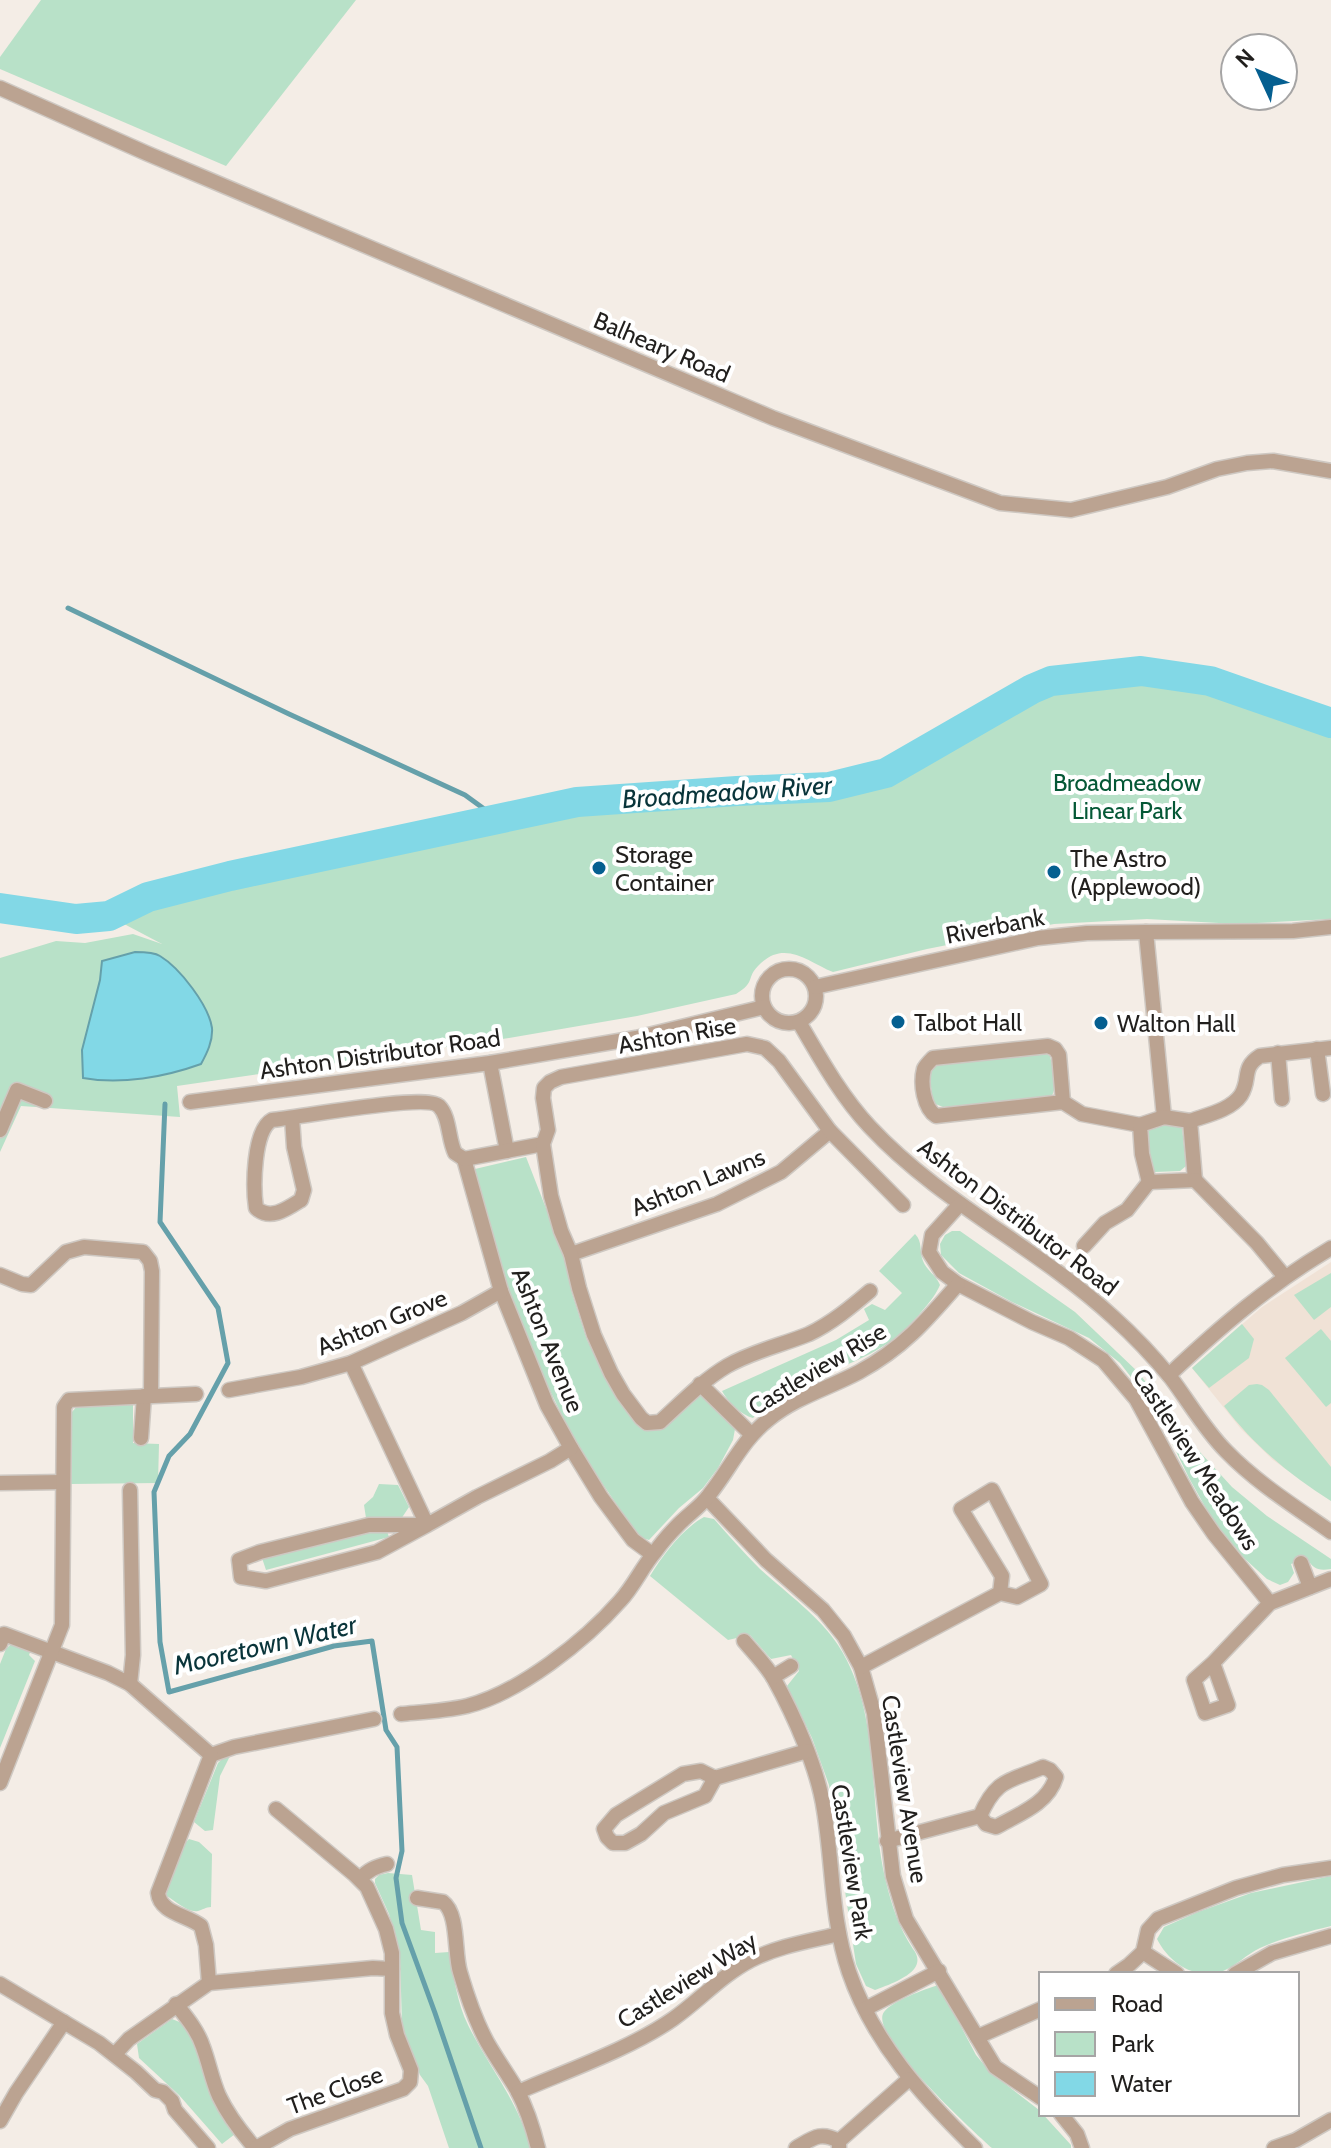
<svg xmlns="http://www.w3.org/2000/svg" width="1331" height="2148" viewBox="0 0 1331 2148" font-family="Cabin,sans-serif">
  <style>
    .built { fill: #f0e2d6 }
    .green { fill: #b8e1c8 }
    .water { fill: #82d8e6; stroke: #65a0aa; stroke-width: 2 }
    .lines { fill: none; stroke-linecap: round; stroke-linejoin: round }
    .stream { stroke: #65a0aa; stroke-width: 5 }
    .river { stroke: #82d8e6; stroke-width: 30 }
    .street-casing { stroke: #cec8c2; stroke-width: 17 }
    .street { stroke: #bba391; stroke-width: 14 }
    .poi-dot { fill: #055f90; stroke: #fff; stroke-width: 3 }
    .labels { text-anchor: middle; dominant-baseline: central; stroke-width: 8; stroke-linejoin: round; paint-order: stroke }
    .street-label { font-size: 24px; fill: #211f1d; stroke: #fff }
    .park-label { font-size: 24px; fill: #055836; stroke: #fff }
    .poi-label { font-size: 24px; fill: #211f1d; stroke: #fff; text-anchor: start }
    .water-label { font-size: 26px; font-style: italic; fill: #09343a; stroke: #fff }
  </style>
  <rect width="100%" height="100%" fill="#f4ede6"/>
  <!-- built -->
  <path class="built" d="M 1331,1262 L 1331,1501 L 1273,1460 L 1241,1429 L 1192,1368 L 1262,1307 Z"/>
  <!-- green -->
  <g class="green">
    <path d="M 41,0 L 356,0 L 226,166 L 0,69 L 0,57 Z"/>
    <path d="M 1141,671 L 1210,681 L 1331,723 L 1331,919 L 1237,924 L 1147,919 L 1054,924 L 927,949 L 833,972 C 808,962 784,938 758,966 C 746,978 756,982 736,994 L 637,1016 L 509,1038 L 177,1086 L 180,1117 L 21,1106 L 0,1152 L 0,958 L 56,941 L 85,943 L 133,934 L 162,944 L 109,916 L 148,897 L 233,872 L 577,802 L 737,791 L 829,787 L 886,773 L 1032,689 L 1051,681 Z"/>
    <path d="M 1043,1052 L 1050,1056 C 1053,1070 1059,1085 1051,1097 L 943,1107 L 933,1103 L 929,1070 L 934,1064 Z"/>
    <path d="M 1174,1123 L 1182,1127 L 1186,1166 L 1180,1171 L 1155,1172 L 1151,1168 L 1148,1131 L 1157,1125 Z"/>
    <path d="M 526,1157 L 565,1257 L 572,1293 L 587,1340 L 607,1378 L 640,1425 L 699,1395 L 702,1396 L 735,1429 L 733,1440 L 718,1468 L 703,1488 L 679,1508 L 649,1540 L 639,1537 L 578,1448 L 534,1358 L 506,1289 L 485,1216 L 475,1169 Z"/>
    <path d="M 952,1231 L 960,1231 L 1075,1312 L 1138,1372 L 1199,1451 L 1232,1487 L 1267,1516 L 1331,1559 L 1331,1569 C 1318,1571 1313,1569 1307,1558 L 1291,1564 L 1294,1573 L 1288,1582 L 1280,1585 L 1267,1579 L 1245,1559 L 1213,1521 L 1189,1478 L 1155,1408 L 1120,1363 L 1089,1338 L 1012,1302 L 959,1273 L 941,1255 L 940,1244 L 945,1235 Z"/>
    <path d="M 915,1234 C 923,1242 919,1251 923,1261 C 927,1271 936,1275 940,1285 C 935,1297 926,1306 918,1316 C 908,1327 898,1337 885,1345 C 844,1372 787,1381 753,1418 C 741,1415 728,1402 722,1391 L 836,1340 L 869,1320 L 864,1309 L 872,1304 L 885,1310 L 902,1293 L 879,1271 Z"/>
    <path d="M 1331,1273 L 1331,1307 L 1314,1320 L 1294,1295 Z"/>
    <path d="M 1242,1324 L 1254,1339 L 1249,1358 L 1209,1388 L 1192,1368 Z"/>
    <path d="M 1321,1329 L 1331,1341 L 1331,1403 L 1326,1407 L 1285,1358 Z"/>
    <path d="M 1257,1384 L 1262,1385 L 1269,1390 L 1331,1467 L 1331,1501 C 1290,1475 1254,1446 1224,1406 L 1249,1385 Z"/>
    <path d="M 133,1404 L 133,1443 L 159,1444 L 158,1483 L 71,1484 L 72,1412 L 78,1405 Z"/>
    <path d="M 379,1484 L 398,1485 L 409,1507 L 401,1519 L 366,1518 L 364,1505 L 373,1497 Z"/>
    <path d="M 704,1517 L 714,1519 C 729,1536 744,1553 760,1569 C 785,1592 819,1616 838,1645 C 883,1714 867,1805 886,1882 C 892,1906 899,1928 913,1949 C 917,1954 919,1960 916,1966 C 911,1977 886,1986 875,1990 L 866,1986 L 856,1964 L 829,1785 L 812,1738 L 787,1686 L 799,1671 L 791,1655 L 771,1659 L 750,1635 L 728,1640 L 650,1576 C 663,1555 682,1529 704,1517 Z"/>
    <path d="M 368,1531 L 387,1531 L 389,1537 L 266,1570 L 262,1558 Z"/>
    <path d="M 10,1645 L 16,1645 L 31,1650 L 29,1655 L 35,1661 L 0,1748 L 0,1664 L 6,1649 Z"/>
    <path d="M 230,1756 L 220,1776 L 213,1830 L 205,1831 L 194,1822 L 218,1763 L 222,1759 Z"/>
    <path d="M 189,1839 L 199,1842 L 212,1854 L 211,1907 C 206,1907 202,1910 198,1911 C 188,1913 175,1901 167,1896 L 166,1890 L 184,1844 Z"/>
    <path d="M 388,1873 L 412,1875 L 421,1930 L 435,1932 L 435,1953 L 449,1952 C 454,1977 457,2003 468,2025 C 488,2066 520,2103 530,2148 L 449,2148 L 428,2086 L 420,2075 L 402,2025 L 400,1957 L 389,1914 L 375,1883 L 375,1879 L 379,1875 Z"/>
    <path d="M 1331,1876 L 1331,1926 C 1307,1932 1282,1938 1260,1948 C 1247,1954 1236,1966 1223,1971 C 1196,1981 1169,1963 1157,1939 L 1164,1927 L 1198,1912 L 1251,1893 Z"/>
    <path d="M 939,1985 L 976,2055 L 990,2072 L 1039,2110 L 1071,2145 L 1071,2148 L 992,2148 C 974,2132 867,2034 884,2012 C 892,2001 925,1989 939,1985 Z"/>
    <path d="M 172,2019 L 182,2023 L 193,2039 L 235,2134 L 222,2144 L 179,2095 L 139,2058 L 137,2044 Z"/>
  </g>
  <!-- water -->
  <path class="water" d="M 135,952 C 143,952 154,952 160,956 C 180,968 209,1006 212,1028 C 213,1041 207,1053 201,1064 C 165,1077 121,1085 83,1078 L 82,1050 L 100,980 L 102,961 Z"/>
  <g class="lines">
    <!-- stream -->
    <g class="stream">
      <path d="M 68,608 L 289,714 L 465,795 L 498,819"/>
      <path d="M 165,1104 L 160,1222 L 218,1308 L 228,1363 L 190,1434 L 169,1456 L 154,1492 L 160,1642 L 169,1692 L 334,1646 L 372,1641 L 386,1730 L 397,1747 L 402,1851 L 396,1878 L 402,1923 L 435,2013 L 481,2148"/>
    </g>
    <!-- river -->
    <path class="river" d="M 0,908 L 76,919 L 109,916 L 148,897 L 230,876 L 577,802 L 737,791 L 829,787 L 886,773 L 1032,689 L 1051,681 L 1141,671 L 1210,681 L 1331,723"/>
    <defs>
      <g id="street">
        <path d="M 0,88 L 146,153 L 773,418 L 1000,503 L 1071,510 L 1167,487 L 1217,469 L 1247,463 L 1273,461 L 1331,471"/>
        <path d="M 1146,932 L 1164,1117"/>
        <circle cx="789" cy="996" r="27"/>
        <path d="M 815,987 L 1038,938 L 1087,933 L 1146,932 L 1293,931 L 1331,927"/>
        <path d="M 799,1022 C 820,1058 841,1096 870,1127 C 941,1203 1037,1247 1113,1317 C 1133,1335 1154,1357 1171,1378 C 1189,1402 1205,1430 1226,1451 C 1257,1483 1294,1506 1331,1532"/>
        <path d="M 1317,1049 L 1323,1094"/>
        <path d="M 1278,1053 L 1282,1099"/>
        <path d="M 490,1063 L 507,1151"/>
        <path d="M 190,1102 L 490,1063 L 636,1038 L 764,1007"/>
        <path d="M 1063,1102 L 1059,1055 L 1055,1049 L 1048,1046 L 933,1058 C 930,1061 925,1066 924,1069 C 920,1084 924,1108 936,1116 L 1063,1102 L 1082,1114 L 1140,1125"/>
        <path d="M 1164,1117 L 1190,1121 L 1195,1180 L 1149,1182 L 1142,1154 L 1140,1125 Z"/>
        <path d="M 292,1118 L 294,1147 L 304,1190 L 301,1200 C 287,1209 270,1221 256,1208 C 253,1188 253,1130 272,1120 C 297,1118 425,1093 439,1106 C 450,1117 448,1139 455,1153 L 464,1159"/>
        <path d="M 1190,1121 C 1207,1115 1231,1110 1241,1095 C 1251,1079 1241,1068 1260,1056 L 1331,1048"/>
        <path d="M 0,1130 L 17,1090 L 45,1101"/>
        <path d="M 464,1159 L 501,1291 L 547,1405 L 571,1448 L 601,1497 L 633,1540 L 652,1554"/>
        <path d="M 464,1159 L 543,1144"/>
        <path d="M 1195,1180 L 1257,1243 L 1285,1277"/>
        <path d="M 960,1204 L 932,1235 L 929,1252 L 942,1272 L 958,1284 L 1032,1322 L 1069,1338 L 1103,1360 L 1136,1399 L 1192,1502 L 1214,1534 L 1270,1603"/>
        <path d="M 1084,1246 L 1105,1223 L 1127,1210 L 1149,1182"/>
        <path d="M 571,1254 L 717,1204 L 781,1172 L 830,1131"/>
        <path d="M 0,1275 L 22,1284 L 31,1285 L 66,1252 L 84,1247 L 143,1252 L 150,1261 L 152,1271 L 151,1396"/>
        <path d="M 870,1291 C 851,1307 832,1323 809,1334 C 782,1345 753,1351 727,1366 C 702,1381 682,1402 660,1422 L 647,1423 L 641,1418 L 623,1394 L 611,1373 L 594,1335 L 579,1288 L 571,1254 L 561,1231 L 551,1196 L 543,1144 L 548,1130 L 543,1098 L 544,1088 L 550,1082 L 561,1077 L 747,1044 L 765,1048 L 779,1061 L 830,1131 L 903,1205"/>
        <path d="M 351,1363 L 427,1525 L 377,1552 L 266,1581 L 241,1577 L 239,1560 L 260,1552 L 369,1525 L 427,1525 L 477,1497 L 550,1461 L 571,1448"/>
        <path d="M 1169,1375 C 1220,1327 1270,1284 1331,1248"/>
        <path d="M 700,1384 L 751,1434"/>
        <path d="M 229,1390 L 301,1377 L 351,1363 L 462,1313 L 501,1291"/>
        <path d="M 141,1438 L 144,1396"/>
        <path d="M 0,1483 L 62,1482"/>
        <path d="M 707,1498 L 766,1560 L 823,1610 L 844,1636 L 861,1667 L 874,1713 L 893,1876 L 906,1919 L 995,2067 L 1041,2098"/>
        <path d="M 1301,1563 L 1310,1587"/>
        <path d="M 744,1641 C 754,1653 767,1666 774,1679 C 794,1715 818,1769 824,1810 C 833,1864 831,1919 849,1972 C 873,2042 923,2097 975,2148"/>
        <path d="M 0,1644 L 4,1634 L 108,1673 L 130,1684 L 211,1755 L 234,1747 L 374,1719"/>
        <path d="M 1213,1663 L 1228,1705 L 1205,1713 L 1194,1680 L 1213,1663 L 1270,1603 L 1331,1579"/>
        <path d="M 861,1667 L 1000,1593 L 1017,1597 L 1041,1584 L 992,1490 L 961,1509 L 1002,1576 L 1000,1593"/>
        <path d="M 773,1677 L 791,1666"/>
        <path d="M 130,1684 L 133,1655 L 130,1490"/>
        <path d="M 401,1714 C 423,1712 445,1711 467,1706 C 519,1693 585,1641 620,1601 C 634,1586 642,1567 655,1552 C 662,1542 670,1533 679,1524 C 689,1514 701,1506 709,1495 C 730,1469 742,1440 769,1419 C 796,1397 829,1388 859,1372 C 903,1348 926,1321 958,1284"/>
        <path d="M 715,1778 L 701,1771 L 683,1774 L 616,1815 L 604,1829 L 607,1837 L 613,1843 L 625,1843 L 641,1834 L 664,1813 L 705,1796 L 715,1778 L 807,1751"/>
        <path d="M 0,1783 L 62,1625 L 64,1407 L 69,1400 L 196,1394"/>
        <path d="M 887,1841 L 980,1816 C 996,1779 1008,1782 1043,1767 L 1050,1770 L 1056,1777 C 1048,1804 1019,1814 996,1827 L 986,1824 L 980,1816"/>
        <path d="M 360,1879 C 368,1870 375,1867 387,1864"/>
        <path d="M 417,1898 L 443,1902 C 459,1914 454,1953 460,1972 C 467,1996 475,2020 487,2042 C 496,2058 507,2073 517,2090 C 526,2107 533,2128 538,2148"/>
        <path d="M 1143,1952 L 1177,1974"/>
        <path d="M 1116,1974 L 1129,1965 L 1143,1952 L 1148,1930 L 1158,1919 L 1236,1888 L 1283,1875 L 1331,1868"/>
        <path d="M 1235,1974 L 1272,1953 L 1331,1936"/>
        <path d="M 209,1983 L 206,1945 L 201,1926 C 187,1915 160,1913 158,1893 L 211,1755"/>
        <path d="M 0,1984 L 99,2043 L 136,2072 L 155,2090 L 163,2092 L 172,2101 L 175,2110 L 208,2148"/>
        <path d="M 176,2004 C 187,2018 198,2031 203,2047 C 209,2063 212,2080 219,2096 C 228,2115 241,2132 255,2148"/>
        <path d="M 865,2009 L 939,1971"/>
        <path d="M 977,2037 L 1041,2009"/>
        <path d="M 115,2054 L 129,2039 L 209,1983 L 373,1968 L 392,1969"/>
        <path d="M 518,2092 C 566,2071 630,2049 673,2019 C 700,2000 722,1975 751,1960 C 778,1946 810,1941 839,1934"/>
        <path d="M 1061,2114 L 1077,2134 L 1082,2148"/>
        <path d="M 0,2121 L 16,2093 L 64,2022"/>
        <path d="M 256,2148 L 290,2129 L 403,2089 L 410,2082 L 411,2070 L 397,2035 L 392,2013 L 392,1953 L 386,1929 L 367,1887 L 354,1874 L 276,1809"/>
        <path d="M 796,2148 C 813,2138 820,2131 839,2141"/>
        <path d="M 839,2148 L 839,2141 L 909,2079"/>
        <path d="M 1274,2148 L 1296,2140 L 1331,2120"/>
      </g>
    </defs>
    <!-- street casing -->
    <use href="#street" class="street-casing"/>
    <!-- street -->
    <use href="#street" class="street"/>
  </g>
  <!-- markers -->
  <g class="poi-dot">
    <circle cx="599" cy="868" r="8"/>
    <circle cx="1054" cy="872" r="8"/>
    <circle cx="898" cy="1022" r="8"/>
    <circle cx="1101" cy="1023" r="8"/>
  </g>
  <g class="labels">
    <!-- street labels -->
    <g class="street-label">
      <text transform="translate(662 347) rotate(23)">Balheary Road</text>
      <text transform="translate(995 926) rotate(-11)">Riverbank</text>
      <text transform="translate(677 1035) rotate(-10)">Ashton Rise</text>
      <text transform="translate(380 1054) rotate(-8)">Ashton Distributor Road</text>
      <text transform="translate(698 1182) rotate(-22)">Ashton Lawns</text>
      <text transform="translate(1018 1217) rotate(37)">Ashton Distributor Road</text>
      <text transform="translate(382 1322) rotate(-22)">Ashton Grove</text>
      <text transform="translate(548 1340) rotate(68)">Ashton Avenue</text>
      <text transform="translate(817 1369) rotate(-31)">Castleview Rise</text>
      <text transform="translate(1196 1459) rotate(57)">Castleview Meadows</text>
      <text transform="translate(905 1789) rotate(81)">Castleview Avenue</text>
      <text transform="translate(852 1862) rotate(81)">Castleview Park</text>
      <text transform="translate(687 1980) rotate(-32)">Castleview Way</text>
      <text transform="translate(335 2090) rotate(-20)">The Close</text>
    </g>
    <!-- park labels -->
    <g class="park-label">
      <text x="1127" y="782">Broadmeadow<tspan x="1127" dy="28">Linear Park</tspan></text>
    </g>
    <!-- poi labels -->
    <g class="poi-label">
      <text x="615" y="854">Storage<tspan x="615" dy="28">Container</tspan></text>
      <text x="1070" y="858">The Astro<tspan x="1070" dy="28">(Applewood)</tspan></text>
      <text x="914" y="1022">Talbot Hall</text>
      <text x="1117" y="1023">Walton Hall</text>
    </g>
    <!-- water labels -->
    <g class="water-label">
      <text transform="translate(727 792) rotate(-4)">Broadmeadow River</text>
      <text transform="translate(265 1645) rotate(-13)">Mooretown Water</text>
    </g>
  </g>
  <!-- legend -->
  <rect x="1039" y="1972" width="260" height="144" fill="#ffffff" stroke="#a6a5a5" stroke-width="2"/>
  <rect x="1055" y="1998" width="40" height="12" fill="#bba391" stroke="#a6a5a5" stroke-width="2"/>
  <text x="1111" y="2012" font-size="24" fill="#211f1d">Road</text>
  <rect x="1055" y="2032" width="40" height="24" fill="#b8e1c8" stroke="#a6a5a5" stroke-width="2"/>
  <text x="1111" y="2052" font-size="24" fill="#211f1d">Park</text>
  <rect x="1055" y="2072" width="40" height="24" fill="#82d8e6" stroke="#a6a5a5" stroke-width="2"/>
  <text x="1111" y="2092" font-size="24" fill="#211f1d">Water</text>
  <!-- north arrow -->
  <g transform="translate(1259 72) rotate(314)"><circle r="38" fill="#ffffff" stroke="#a6a5a5" stroke-width="2"/>
  <path d="M0-6L14 30L0 20L-14 30Z" fill="#055f90"/>
  <text y="-12" font-size="22" font-weight="bold" text-anchor="middle" fill="#211f1d">N</text>
  </g>
</svg>
